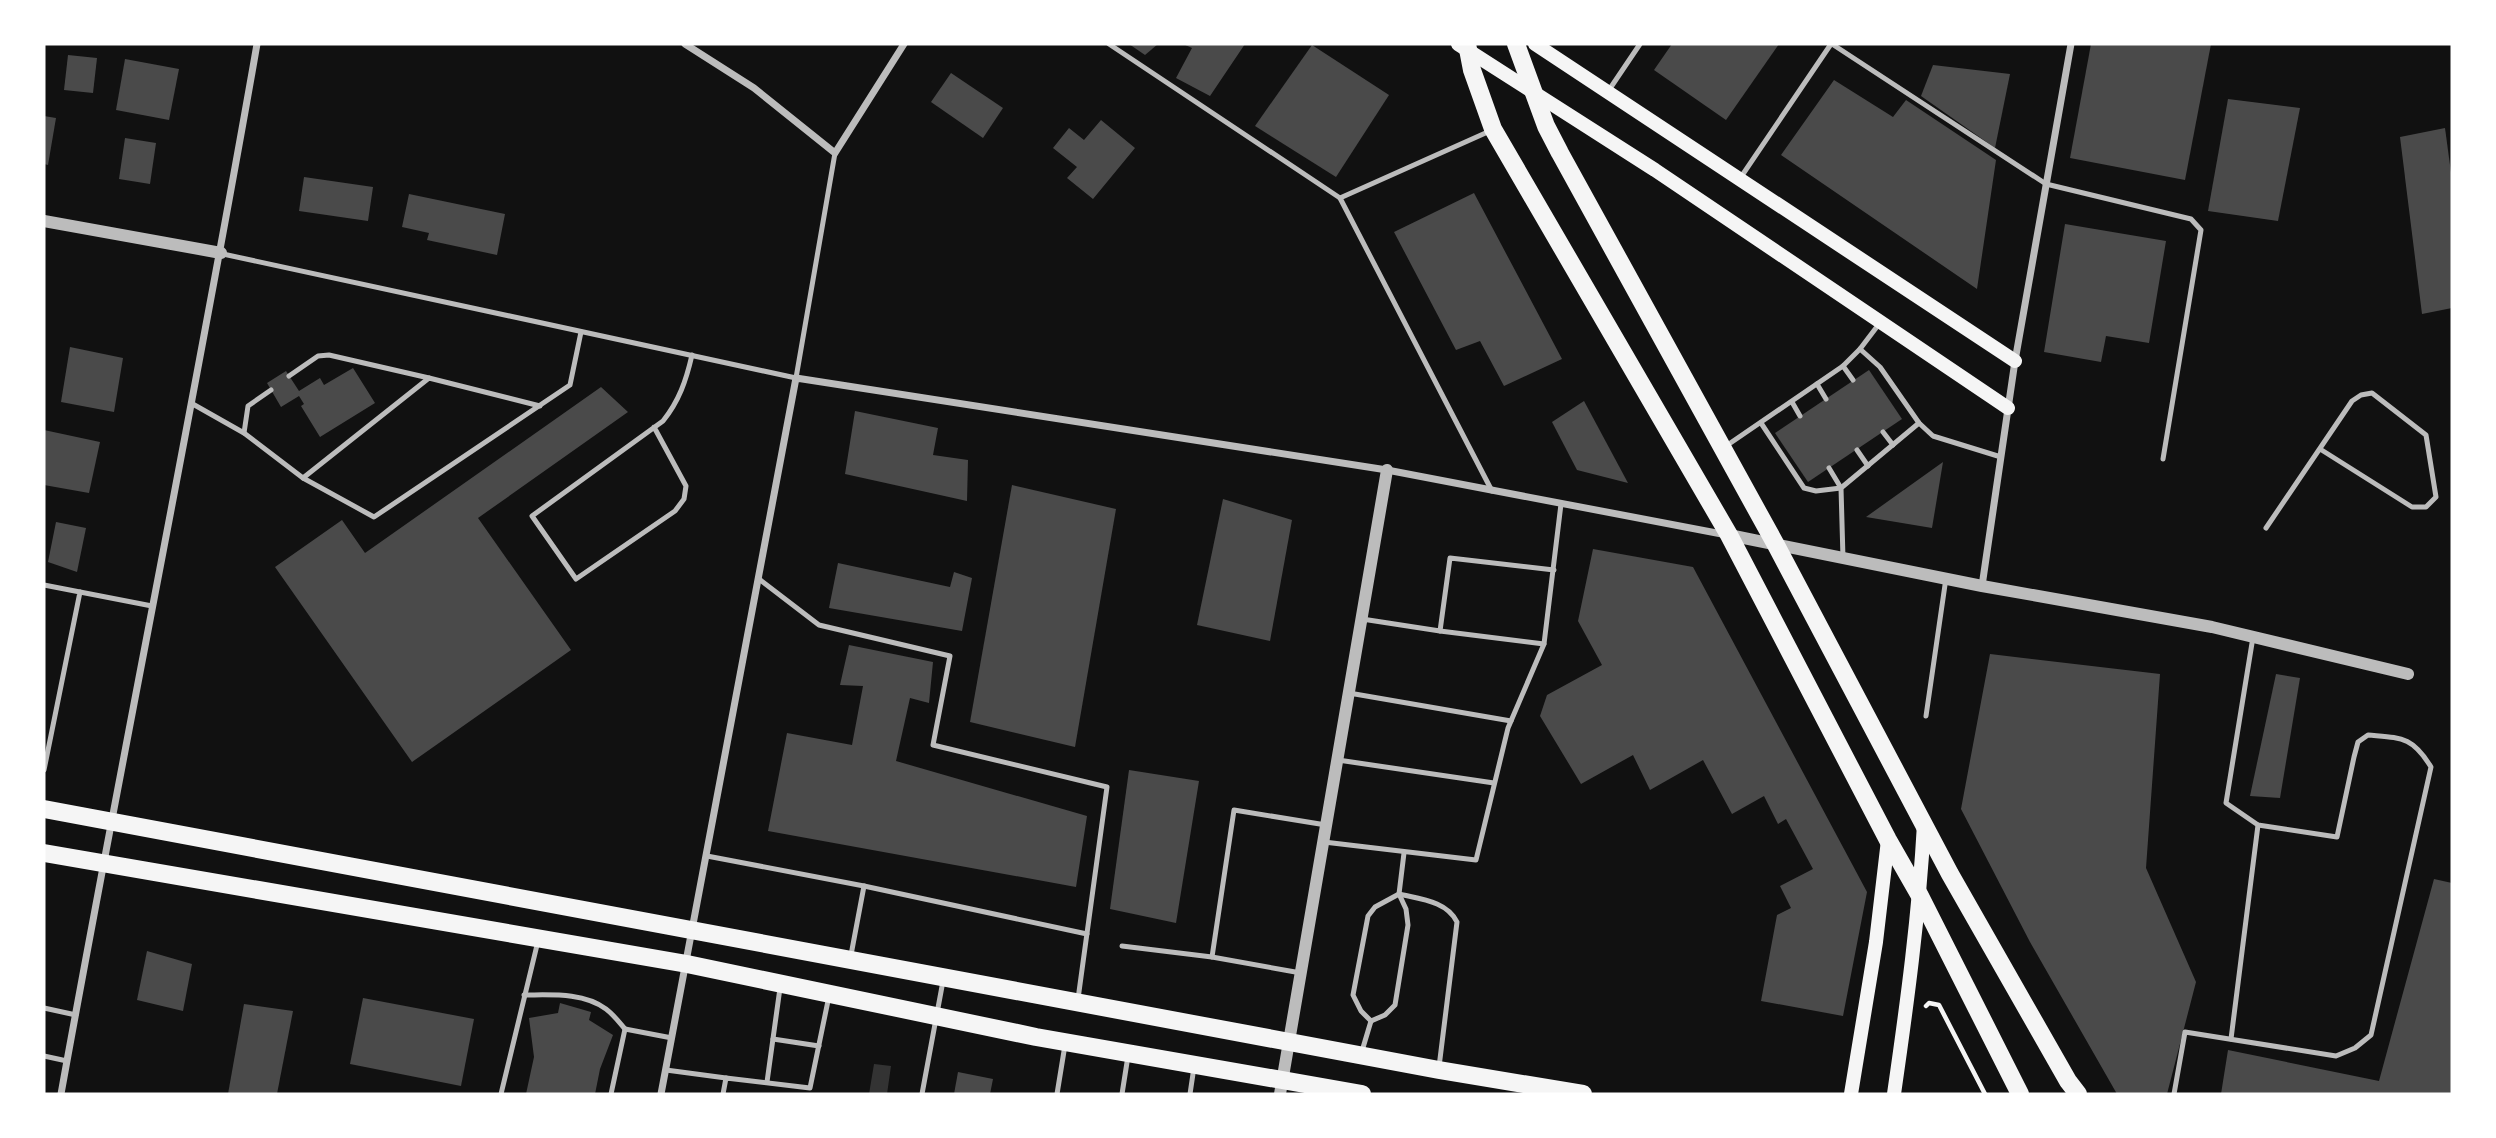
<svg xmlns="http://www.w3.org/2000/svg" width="2496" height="1138" viewBox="0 0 2496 1138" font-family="'IBM Plex Sans',sans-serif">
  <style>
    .water { fill: #333 }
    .building { fill: #4a4a4a }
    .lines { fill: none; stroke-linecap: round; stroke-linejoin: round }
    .path { stroke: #f5f5f5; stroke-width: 4.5 }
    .service { stroke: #bcbcbc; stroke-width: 5 }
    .minor { stroke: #bcbcbc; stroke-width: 7 }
    .tertiary { stroke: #bcbcbc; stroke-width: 12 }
    .secondary { stroke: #f5f5f5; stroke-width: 14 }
    .primary { stroke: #f5f5f5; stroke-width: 18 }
  </style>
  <rect width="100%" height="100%" fill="#111"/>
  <!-- water -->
  <path class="water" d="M 874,1064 L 891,1066 L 887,1094 L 869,1094 Z"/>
  <!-- building -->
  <g class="building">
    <path d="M 1129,44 L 1158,44 L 1145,55 Z"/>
    <path d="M 1183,44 L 1245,44 L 1210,96 L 1176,78 L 1192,48 Z"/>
    <path d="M 1672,44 L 1779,44 L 1726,120 L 1654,70 Z"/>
    <path d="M 2091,44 L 2211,44 L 2185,180 L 2070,158 Z"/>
    <path d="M 1312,45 L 1389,95 L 1336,177 L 1255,126 Z"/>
    <path d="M 68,55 L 97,58 L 93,93 L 64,90 Z"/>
    <path d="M 125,59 L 179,69 L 169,120 L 116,110 Z"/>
    <path d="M 1933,65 L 2010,74 L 1995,148 L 1921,96 Z"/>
    <path d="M 951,73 L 1003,108 L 983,138 L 931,102 Z"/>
    <path d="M 1834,80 L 1893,117 L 1906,100 L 1996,160 L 1977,289 L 1781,155 Z"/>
    <path d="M 2228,99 L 2300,108 L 2278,221 L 2208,211 Z"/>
    <path d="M 44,116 L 56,118 L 48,165 L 44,164 Z"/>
    <path d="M 1101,120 L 1135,148 L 1093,199 L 1067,178 L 1077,167 L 1053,148 L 1069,128 L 1084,140 Z"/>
    <path d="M 2445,128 L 2452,180 L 2452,308 L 2422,314 L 2400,137 Z"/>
    <path d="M 125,138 L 156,143 L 150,184 L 119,179 Z"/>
    <path d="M 304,177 L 373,187 L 368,221 L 299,211 Z"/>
    <path d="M 1474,193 L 1562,359 L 1504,386 L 1480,341 L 1456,350 L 1394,232 Z"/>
    <path d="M 409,194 L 505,214 L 497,255 L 427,240 L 429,233 L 402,227 Z"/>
    <path d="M 2065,224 L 2166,241 L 2149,343 L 2106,336 L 2101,362 L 2044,352 Z"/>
    <path d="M 70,347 L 123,358 L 114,412 L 61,402 Z"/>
    <path d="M 353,368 L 375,403 L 320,437 L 301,406 L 304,404 L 299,396 L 281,407 L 267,383 L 286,371 L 299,391 L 320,378 L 324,385 Z"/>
    <path d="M 1869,370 L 1902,419 L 1808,482 L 1775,433 Z"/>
    <path d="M 601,387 L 628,412 L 478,518 L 571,650 L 412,762 L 275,567 L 342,520 L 365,553 Z"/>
    <path d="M 1584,401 L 1628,483 L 1577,470 L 1552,422 Z"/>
    <path d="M 855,411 L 938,428 L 933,455 L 968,460 L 967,501 L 845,474 Z"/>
    <path d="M 44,430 L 100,442 L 89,493 L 44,485 Z"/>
    <path d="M 1943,462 L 1932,528 L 1866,517 Z"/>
    <path d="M 1012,485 L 1116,509 L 1075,747 L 970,722 Z"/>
    <path d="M 1223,499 L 1292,520 L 1270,641 L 1197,625 Z"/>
    <path d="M 56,522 L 86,528 L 77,572 L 48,562 Z"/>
    <path d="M 1593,549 L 1693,567 L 1867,892 L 1843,1016 L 1761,1001 L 1777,915 L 1791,908 L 1780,886 L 1813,869 L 1786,819 L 1778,824 L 1764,796 L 1732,814 L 1703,760 L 1650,790 L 1633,755 L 1581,784 L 1540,716 L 1547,695 L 1602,665 L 1578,621 Z"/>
    <path d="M 838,563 L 950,587 L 954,572 L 972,578 L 962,631 L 829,608 Z"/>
    <path d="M 849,645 L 933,662 L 929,703 L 910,698 L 896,761 L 1087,816 L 1076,887 L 768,831 L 787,733 L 852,745 L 863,686 L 840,685 Z"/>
    <path d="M 1990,654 L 2160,674 L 2146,868 L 2196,982 L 2167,1094 L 2117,1094 L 2030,942 L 1961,809 Z"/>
    <path d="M 2276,674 L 2300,678 L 2280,798 L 2250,796 Z"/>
    <path d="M 1129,770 L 1199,781 L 1176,923 L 1110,909 Z"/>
    <path d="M 2434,879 L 2452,883 L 2452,1094 L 2221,1094 L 2228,1050 L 2379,1081 Z"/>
    <path d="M 147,951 L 192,964 L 183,1011 L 137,1000 Z"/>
    <path d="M 363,998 L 474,1019 L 461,1086 L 350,1064 Z"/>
    <path d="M 560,1003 L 591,1012 L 589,1020 L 613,1035 L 600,1069 L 595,1094 L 526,1094 L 534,1057 L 529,1018 L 558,1013 Z"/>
    <path d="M 244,1004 L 293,1011 L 277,1094 L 228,1094 Z"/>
    <path d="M 958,1072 L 993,1079 L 990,1094 L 954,1094 Z"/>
  </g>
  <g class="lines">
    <!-- path -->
    <path class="path" d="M 1926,1006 L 1929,1003 L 1939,1005 L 1985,1094"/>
    <!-- service -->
    <g class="service">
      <path d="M 1109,44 L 1340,198"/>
      <path d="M 1832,44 L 2046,184 L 2191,219 L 2201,230 L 2163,459"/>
      <path d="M 1609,90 L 1640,44"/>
      <path d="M 1490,131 L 1340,198 L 1492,491"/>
      <path d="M 1741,177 L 1831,44"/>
      <path d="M 223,254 L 796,378 L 835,153"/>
      <path d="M 1860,349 L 1880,367 L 1919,423 L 1933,436 L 2001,457"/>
      <path d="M 1843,366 L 1853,380"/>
      <path d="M 289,376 L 318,356 L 329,355 L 429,378"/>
      <path d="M 1817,384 L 1826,399"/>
      <path d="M 1792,402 L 1800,416"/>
      <path d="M 191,403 L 244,433 L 303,478 L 374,517 L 570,385 L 581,332"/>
      <path d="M 1761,423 L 1804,488 L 1816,491 L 1841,488 L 1829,468"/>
      <path d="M 654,427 L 686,486 L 684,499 L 675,511 L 576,579 L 532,516 L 663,421 C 679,401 686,381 692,355"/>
      <path d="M 1883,432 L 1893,445"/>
      <path d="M 244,433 L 248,406 L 271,390"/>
      <path d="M 1726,446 L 1843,366 L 1860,349 L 1879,324"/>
      <path d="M 1857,450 L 1868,466"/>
      <path d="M 303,478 L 429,378 L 540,406"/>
      <path d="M 2266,528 L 2352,401 L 2361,395 L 2372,393 L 2426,435 L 2436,497 L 2426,507 L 2412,507 L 2320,449"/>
      <path d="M 1843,558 L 1841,488 L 1919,423"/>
      <path d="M 759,579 L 819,625 L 950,656 L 933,745 L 1107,787 L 1078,999"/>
      <path d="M 44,585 L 80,592 L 44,770"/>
      <path d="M 80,592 L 152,606"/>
      <path d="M 1362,619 L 1440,631 L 1450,558 L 1554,570"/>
      <path d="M 1440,631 L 1544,644"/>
      <path d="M 1349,693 L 1511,721"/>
      <path d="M 1926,716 L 1946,578"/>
      <path d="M 1338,760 L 1494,783"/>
      <path d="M 1324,842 L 1476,860 L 1508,728 L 1544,644 L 1561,504"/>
      <path d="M 707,856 L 864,886 L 1087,934"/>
      <path d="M 1122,946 L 1212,957 L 1234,810 L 1326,825"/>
      <path d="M 851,955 L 864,886"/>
      <path d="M 1212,957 L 1301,973"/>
      <path d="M 524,995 C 550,995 583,992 606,1009 C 613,1014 619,1022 625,1029"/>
      <path d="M 44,1008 L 76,1015"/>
      <path d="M 1371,1021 L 1361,1011 L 1353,995 L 1368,916 L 1375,907 L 1399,894 C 1420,899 1447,901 1457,922 L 1439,1067"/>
      <path d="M 1371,1021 L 1385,1015 L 1395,1005 L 1408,925 L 1406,909 L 1399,894 L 1404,853"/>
      <path d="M 773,1039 L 819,1046"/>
      <path d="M 2231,1039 L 2258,825"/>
      <path d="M 1362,1051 L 1371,1021"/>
      <path d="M 44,1056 L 67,1061"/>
      <path d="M 666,1070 L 726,1078"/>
      <path d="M 767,1082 L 780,988"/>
      <path d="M 501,1094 L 538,941"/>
      <path d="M 611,1094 L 625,1029 L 672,1038"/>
      <path d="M 723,1094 L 726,1078 L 810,1088 L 829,996"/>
      <path d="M 922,1094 L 943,981"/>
      <path d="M 1057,1094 L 1065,1045"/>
      <path d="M 1122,1094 L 1128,1056"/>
      <path d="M 1190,1094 L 1194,1067"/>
      <path d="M 2174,1094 L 2185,1032 L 2336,1056 L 2355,1048 L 2371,1035 L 2431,767 C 2412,736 2401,738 2368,735 L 2358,742 L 2354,757 L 2337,837 L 2258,825 L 2226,803 L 2253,637"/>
    </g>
    <!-- minor -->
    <g class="minor">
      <path d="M 685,44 L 754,88 L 835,153 L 904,44"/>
      <path d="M 1982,586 L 2015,361 L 2071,44"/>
      <path d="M 61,1094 C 124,744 196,395 257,44"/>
      <path d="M 661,1094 L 796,378 L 1387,470 L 1727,535"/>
    </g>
    <!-- tertiary -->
    <g class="tertiary">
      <path d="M 44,221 L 221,253"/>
      <path d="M 1729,535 L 1982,586 L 2212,627 L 2408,674"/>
      <path d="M 1280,1094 L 1387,470"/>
    </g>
    <!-- secondary -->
    <g class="secondary">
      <path d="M 1458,44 L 1655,170 L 2008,408"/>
      <path d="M 1535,44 L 2015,361"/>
      <path d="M 1851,1094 L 1876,942 L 1888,840"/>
      <path d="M 1894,1094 C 1907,1004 1919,915 1924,824"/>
    </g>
    <!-- primary -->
    <g class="primary">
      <path d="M 1467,44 L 1472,70 L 1493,129 L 1729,535 L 1888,840 L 1920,896 L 2020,1094"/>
      <path d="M 1516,44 L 1546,126 L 1560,153 L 1776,545 L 1950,874 L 2068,1081 L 2078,1094"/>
      <path d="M 44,809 L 1439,1070 L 1583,1094"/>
      <path d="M 44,853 L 687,964 L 1036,1037 L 1362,1094"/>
    </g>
  </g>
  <!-- border -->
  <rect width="2496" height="1138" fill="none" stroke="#ffffff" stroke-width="91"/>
</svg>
